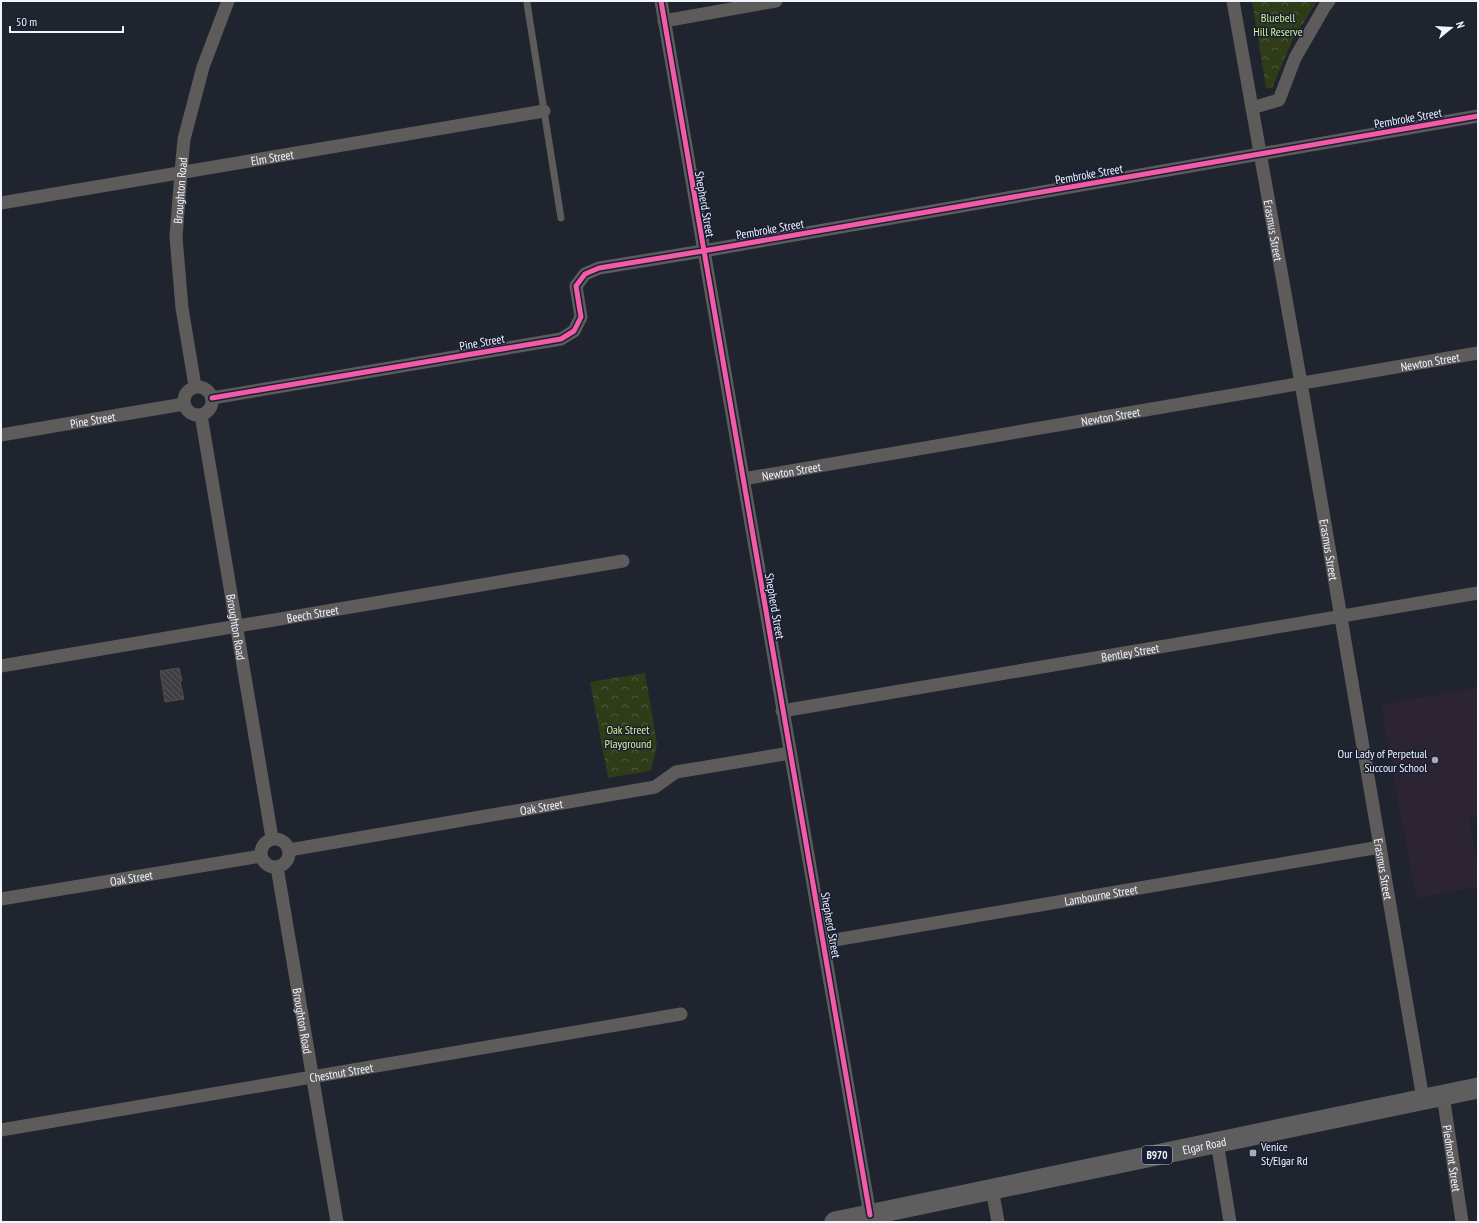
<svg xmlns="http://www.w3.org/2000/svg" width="1479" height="1223" viewBox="0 0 1479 1223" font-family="'PT Sans Narrow',sans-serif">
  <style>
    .education { fill: #2c2432 }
    .park { fill: url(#park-crowns) }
    .building { fill: url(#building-back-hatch); stroke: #504d4f }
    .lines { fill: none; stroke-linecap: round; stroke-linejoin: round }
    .service { stroke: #5d5c5b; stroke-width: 7 }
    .minor { stroke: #5d5c5b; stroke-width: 13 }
    .primary { stroke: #5e5e5e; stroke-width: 21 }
    .cycleway-casing { stroke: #1a2034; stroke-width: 8 }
    .cycleway { stroke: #f35aa7; stroke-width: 5 }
    .poi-dot { fill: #a7abb6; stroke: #1a2034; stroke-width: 1.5 }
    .labels { text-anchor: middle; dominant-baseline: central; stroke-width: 3; stroke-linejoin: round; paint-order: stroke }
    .shield { fill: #1a2034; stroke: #b0b4c2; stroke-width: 1 }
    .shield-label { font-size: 11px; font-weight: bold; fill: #f0f4ff }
    .park-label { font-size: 12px; fill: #d1f393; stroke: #1a2034 }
    .street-label { font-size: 12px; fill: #f0f4ff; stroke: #1a2034 }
    .poi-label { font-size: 12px; fill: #f0f4ff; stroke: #1a2034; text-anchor: end }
  </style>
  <defs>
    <pattern id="park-crowns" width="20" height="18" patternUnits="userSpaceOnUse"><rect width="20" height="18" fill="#303c18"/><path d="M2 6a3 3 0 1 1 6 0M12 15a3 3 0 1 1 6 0" fill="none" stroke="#4e593b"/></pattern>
    <pattern id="building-back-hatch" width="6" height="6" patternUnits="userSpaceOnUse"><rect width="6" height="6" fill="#403e41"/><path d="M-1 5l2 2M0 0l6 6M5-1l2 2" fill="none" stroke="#5c5a5e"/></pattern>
  </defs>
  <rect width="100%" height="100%" fill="#20242e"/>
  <!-- education -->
  <path class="education" d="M 1478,687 L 1478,816 L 1469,818 L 1478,867 L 1478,887 L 1416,898 L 1381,705 Z"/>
  <!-- park -->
  <g class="park">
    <path d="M 1252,1 L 1317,1 L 1293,39 L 1272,88 L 1266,88 Z"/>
    <path d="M 645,673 L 657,744 L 651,771 L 608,778 L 590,682 Z"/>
  </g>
  <!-- building -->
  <path class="building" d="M 179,668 L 182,681 L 180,681 L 184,699 L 165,702 L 160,671 Z"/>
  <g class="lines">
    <!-- service -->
    <path class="service" d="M 527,3 L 561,218"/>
    <!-- minor -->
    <g class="minor">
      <path d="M 661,1 L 870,1215"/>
      <path id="s1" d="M 1233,1 L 1301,383 L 1423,1099"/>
      <path d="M 664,21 L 776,1"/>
      <path d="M 1252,108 L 1279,100 L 1295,58 L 1325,6 L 1329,1"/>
      <path id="s2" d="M 1,203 L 544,111"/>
      <path id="s3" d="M 195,386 L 182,308 L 176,237 L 181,172 L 184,139 L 203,67 L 228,1"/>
      <circle cx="198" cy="401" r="14"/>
      <path d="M 212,398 L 561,339 L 574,331 L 581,317 L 576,286 L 585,274 L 599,268 L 703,251 L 1478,116"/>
      <path id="s4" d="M 201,415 L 272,838"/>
      <path id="s5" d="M 1,435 L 184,404"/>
      <path id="s6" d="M 743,479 L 1478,353"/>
      <path id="s7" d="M 1,666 L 623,561"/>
      <path id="s8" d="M 782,711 L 1478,593"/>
      <circle cx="275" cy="853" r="14"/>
      <path id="s9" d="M 289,850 L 655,787 L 676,772 L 790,753"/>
      <path id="s10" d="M 277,867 L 337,1222"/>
      <path id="s11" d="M 1,899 L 261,856"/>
      <path id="s12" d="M 823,942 L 1380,847"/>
      <path id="s13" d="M 1443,1095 L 1462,1222"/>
      <path id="s14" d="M 1,1130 L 681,1014"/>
      <path d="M 1217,1142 L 1230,1222"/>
      <path d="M 992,1189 L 998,1222"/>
    </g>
    <!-- primary -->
    <path class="primary" id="s15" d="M 835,1222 L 1478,1088"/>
    <defs>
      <g id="cycleway">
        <path d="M 661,1 L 870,1215"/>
        <path d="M 212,398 L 561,339 L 574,331 L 581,317 L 576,286 L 585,274 L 599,268 L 703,251 L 1478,116"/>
      </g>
    </defs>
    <!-- cycleway casing -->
    <use href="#cycleway" class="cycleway-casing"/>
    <!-- cycleway -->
    <use href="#cycleway" class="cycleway"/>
  </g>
  <!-- markers -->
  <g class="poi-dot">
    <circle cx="1435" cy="760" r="4"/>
    <rect x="1249" y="1149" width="8" height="8" rx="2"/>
  </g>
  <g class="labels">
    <!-- shield labels -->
    <rect class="shield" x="1142" y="1146" width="30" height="18" rx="3"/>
    <g class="shield-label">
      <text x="1157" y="1155">B970</text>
    </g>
    <!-- park labels -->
    <g class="park-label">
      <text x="1278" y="17">Bluebell<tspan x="1278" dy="14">Hill Reserve</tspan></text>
      <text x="628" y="729">Oak Street<tspan x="628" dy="14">Playground</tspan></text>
    </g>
    <!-- street labels -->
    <g class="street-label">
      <text transform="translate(1408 118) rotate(-10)">Pembroke Street</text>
      <text stroke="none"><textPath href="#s2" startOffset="275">Elm Street</textPath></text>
      <text transform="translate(1089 174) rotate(-10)">Pembroke Street</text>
      <text stroke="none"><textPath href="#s3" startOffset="197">Broughton Road</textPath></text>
      <text transform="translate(705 204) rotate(80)">Shepherd Street</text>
      <text transform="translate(770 229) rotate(-10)">Pembroke Street</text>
      <text stroke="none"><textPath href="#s1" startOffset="233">Erasmus Street</textPath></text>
      <text transform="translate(482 342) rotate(-10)">Pine Street</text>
      <text stroke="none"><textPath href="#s6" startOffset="697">Newton Street</textPath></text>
      <text stroke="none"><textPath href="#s6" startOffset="373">Newton Street</textPath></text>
      <text stroke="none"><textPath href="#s5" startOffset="93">Pine Street</textPath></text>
      <text stroke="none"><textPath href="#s6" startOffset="49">Newton Street</textPath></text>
      <text stroke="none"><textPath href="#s1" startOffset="557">Erasmus Street</textPath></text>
      <text transform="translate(775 606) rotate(80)">Shepherd Street</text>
      <text stroke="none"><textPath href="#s7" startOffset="316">Beech Street</textPath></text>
      <text stroke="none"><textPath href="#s4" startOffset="215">Broughton Road</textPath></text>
      <text stroke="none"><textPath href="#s8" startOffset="353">Bentley Street</textPath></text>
      <text stroke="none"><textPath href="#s9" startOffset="256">Oak Street</textPath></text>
      <text stroke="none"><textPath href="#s1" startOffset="881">Erasmus Street</textPath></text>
      <text stroke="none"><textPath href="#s11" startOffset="132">Oak Street</textPath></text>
      <text stroke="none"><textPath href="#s12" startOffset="282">Lambourne Street</textPath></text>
      <text transform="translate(831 925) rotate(80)">Shepherd Street</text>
      <text stroke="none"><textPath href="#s10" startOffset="156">Broughton Road</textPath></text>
      <text stroke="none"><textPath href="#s14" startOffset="345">Chestnut Street</textPath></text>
      <text stroke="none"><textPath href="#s15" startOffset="377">Elgar Road</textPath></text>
      <text stroke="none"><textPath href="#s13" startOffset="64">Piedmont Street</textPath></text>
    </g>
    <!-- poi labels -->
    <g class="poi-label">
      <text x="1427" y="753">Our Lady of Perpetual<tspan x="1427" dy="14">Succour School</tspan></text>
      <text x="1261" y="1146" text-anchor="start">Venice<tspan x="1261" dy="14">St/Elgar Rd</tspan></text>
    </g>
  </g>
  <!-- border -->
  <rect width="1479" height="1223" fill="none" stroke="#f0f4ff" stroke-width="4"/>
  <!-- north arrow -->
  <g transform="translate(1451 28) rotate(72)" stroke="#1a2034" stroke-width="3" paint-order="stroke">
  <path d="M0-3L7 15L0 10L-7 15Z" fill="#f0f4ff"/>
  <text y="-6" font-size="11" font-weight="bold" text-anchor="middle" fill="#f0f4ff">N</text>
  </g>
  <!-- scale -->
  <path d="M10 26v6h113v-6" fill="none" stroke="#f0f4ff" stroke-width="2"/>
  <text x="16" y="26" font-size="12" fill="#f0f4ff" stroke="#1a2034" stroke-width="3" paint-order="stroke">50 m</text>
</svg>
